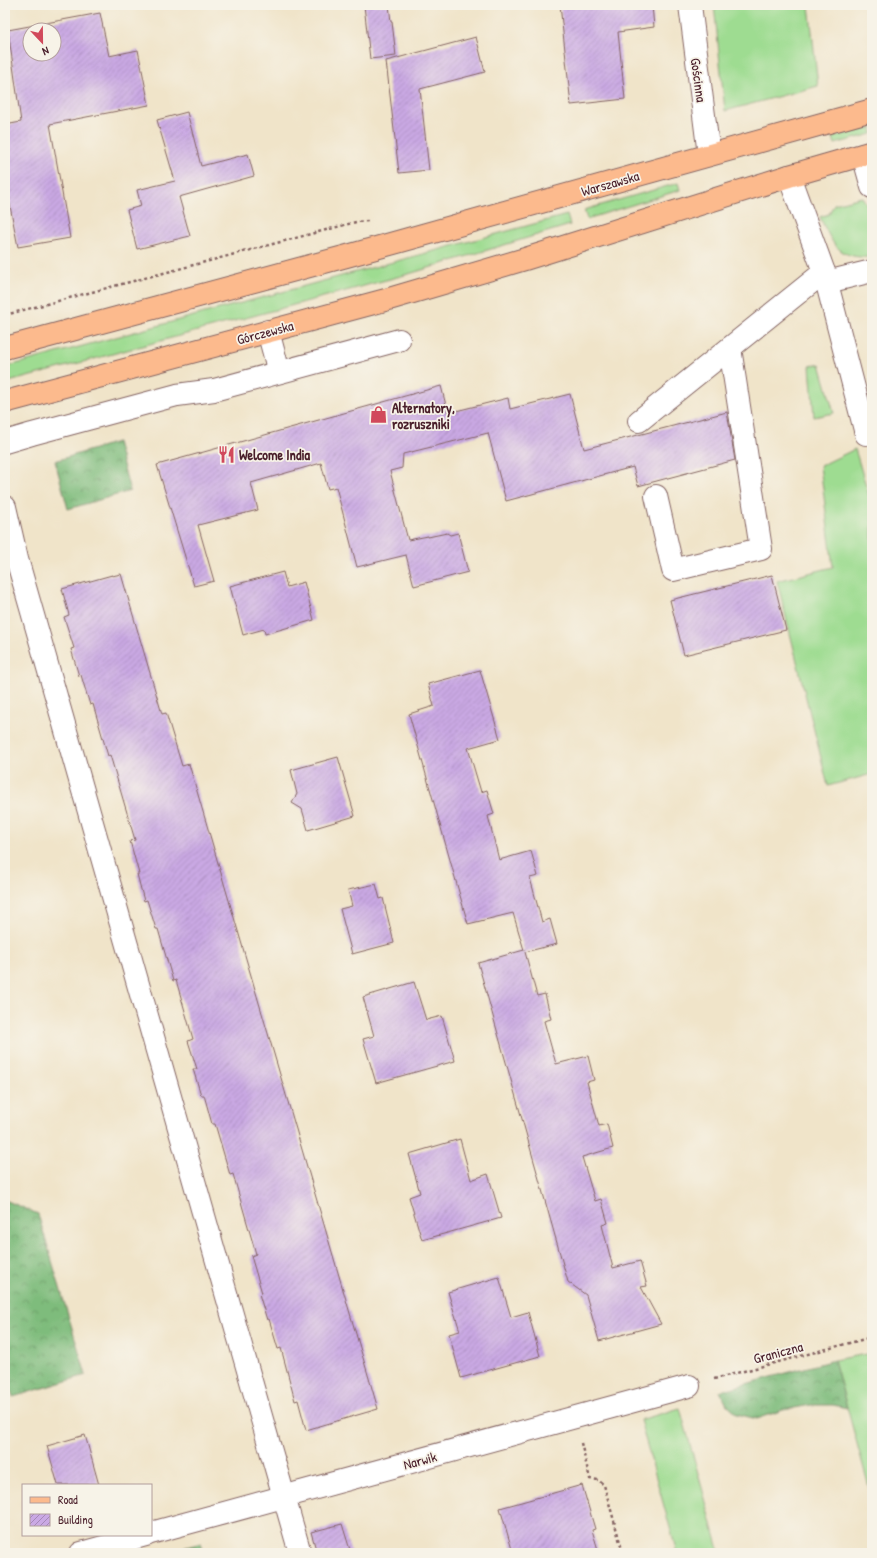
<svg xmlns="http://www.w3.org/2000/svg" width="877" height="1558" viewBox="0 0 877 1558" font-family="'Patrick Hand',sans-serif">
  <style>
    .grass { fill: #9edc91; stroke: #747e5e }
    .forest { fill: url(#forest-crowns); stroke: #646e53 }
    .building { fill: url(#building-hatch); fill-rule: evenodd }
    .lines { fill: none; stroke-linecap: round; stroke-linejoin: round }
    .minor-casing { stroke: #846462; stroke-width: 24 }
    .major-casing { stroke: #846462; stroke-width: 24 }
    .path { stroke: #846462; stroke-width: 2.5; stroke-dasharray: 3 3; stroke-linecap: butt }
    .minor { stroke: #fff; stroke-width: 22 }
    .major { stroke: #fcba8d; stroke-width: 22 }
    .labels { text-anchor: middle; dominant-baseline: central; stroke-width: 3.5; stroke-linejoin: round; paint-order: stroke }
    .street-label { font-size: 14px; fill: #4a1f2b; stroke: #f7f3e8 }
    .poi-label { font-size: 14px; font-weight: bold; fill: #4a1f2b; stroke: #f7f3e8; text-anchor: start }
  </style>
  <defs>
    <pattern id="forest-crowns" width="20" height="18" patternUnits="userSpaceOnUse"><rect width="20" height="18" fill="#7ebc7b"/><path d="M2 6a3 3 0 1 1 6 0M12 15a3 3 0 1 1 6 0" fill="none" stroke="#699865"/></pattern>
    <pattern id="building-hatch" width="6" height="6" patternUnits="userSpaceOnUse"><rect width="6" height="6" fill="#caa9e4"/><path d="M-1 1l2-2M0 6l6-6M5 7l2-2" fill="none" stroke="#a689b9"/></pattern>
  </defs>
  <rect width="100%" height="100%" fill="#f7f3e8"/>
  <filter id="ink" filterUnits="userSpaceOnUse"><feTurbulence type="fractalNoise" baseFrequency=".025" numOctaves="2"/><feDisplacementMap in="SourceGraphic" scale="8" xChannelSelector="R" yChannelSelector="G"/><feConvolveMatrix kernelMatrix="1 2 1 2 8 2 1 2 1" color-interpolation-filters="sRGB"/></filter>
  <filter id="wash" filterUnits="userSpaceOnUse"><feTurbulence type="fractalNoise" baseFrequency=".012" numOctaves="4" result="noise"/><feDisplacementMap in="SourceGraphic" scale="16" xChannelSelector="R" yChannelSelector="G"/><feGaussianBlur stdDeviation="0.9" result="paint"/><feColorMatrix in="noise" values="0 0 0 0 0 0 0 0 0 0 0 0 0 0 0 0 0 1.4 0 .05"/><feComposite in="paint" operator="in"/></filter>
  <g filter="url(#wash)">
    <rect width="100%" height="100%" fill="#f0e4c9"/>
    <!-- grass -->
    <g class="grass">
      <path d="M 714,5 L 809,5 L 818,86 L 725,111 Z"/>
      <path d="M 872,127 L 872,134 L 835,144 L 833,137 Z"/>
      <path d="M 678,183 L 680,190 L 587,219 L 584,210 Z"/>
      <path d="M 862,197 L 872,212 L 872,257 C 838,259 833,245 820,217 L 829,214 L 834,204 Z"/>
      <path d="M 567,215 L 570,225 L 412,273 L 5,383 L 5,367 Z"/>
      <path d="M 820,364 L 834,413 L 814,417 L 810,366 Z"/>
      <path d="M 855,449 L 872,506 L 872,774 L 828,786 L 777,581 L 833,567 L 820,466 Z"/>
      <path d="M 872,1353 L 872,1498 L 834,1360 Z"/>
      <path d="M 680,1408 L 720,1553 L 677,1553 L 640,1420 Z"/>
    </g>
    <!-- forest -->
    <g class="forest">
      <path d="M 117,442 L 130,491 L 68,509 L 55,461 Z"/>
      <path d="M 5,1200 L 38,1214 L 86,1375 L 13,1397 L 5,1370 Z"/>
      <path d="M 834,1360 L 847,1408 L 833,1405 L 811,1405 L 783,1410 L 757,1419 L 737,1414 L 727,1405 L 720,1391 Z"/>
      <path d="M 201,1543 L 204,1553 L 165,1553 Z"/>
    </g>
    <g id="blocks">
      <!-- building -->
      <g class="building">
        <path d="M 364,5 L 389,5 L 391,22 L 392,22 L 396,56 L 370,59 Z"/>
        <path d="M 560,5 L 652,5 L 654,27 L 618,32 L 625,99 L 571,105 Z"/>
        <path d="M 100,13 L 109,56 L 138,50 L 149,105 L 50,124 L 70,238 L 18,247 L 5,180 L 5,125 L 21,122 L 8,30 ZM 30,30 L 54,30 L 54,54 L 30,54 Z"/>
        <path d="M 476,37 L 485,72 L 420,89 L 429,170 L 399,173 L 386,61 Z"/>
        <path d="M 187,112 L 201,166 L 248,154 L 254,176 L 179,197 L 190,236 L 137,249 L 127,210 L 141,206 L 137,190 L 175,181 L 157,120 Z"/>
        <path d="M 441,386 L 448,413 L 508,398 L 510,409 L 570,394 L 584,449 L 727,412 L 735,460 L 638,486 L 633,467 L 506,501 L 488,433 L 403,454 L 402,468 L 390,471 L 408,540 L 428,536 L 428,537 L 447,533 L 450,535 L 458,533 L 468,572 L 414,586 L 406,555 L 357,567 L 336,487 L 328,489 L 321,463 L 251,483 L 258,510 L 198,525 L 214,581 L 194,586 L 157,465 Z"/>
        <path d="M 283,572 L 287,587 L 304,582 L 314,620 L 265,634 L 264,629 L 243,635 L 230,586 Z"/>
        <path d="M 121,574 L 162,714 L 166,713 L 182,766 L 189,764 L 378,1409 L 306,1430 L 298,1400 L 295,1401 L 281,1348 L 278,1349 L 269,1319 L 267,1320 L 259,1294 L 262,1293 L 251,1256 L 256,1254 L 233,1174 L 230,1175 L 215,1124 L 212,1124 L 204,1095 L 201,1095 L 193,1069 L 197,1069 L 188,1041 L 193,1039 L 176,980 L 173,981 L 158,929 L 156,929 L 147,900 L 144,901 L 137,874 L 139,874 L 130,841 L 135,840 L 110,755 L 108,756 L 93,704 L 90,705 L 81,675 L 79,676 L 71,649 L 74,648 L 64,617 L 69,615 L 62,589 L 112,575 L 112,576 Z"/>
        <path d="M 772,575 L 786,630 L 684,655 L 670,600 Z"/>
        <path d="M 480,670 L 500,739 L 468,748 L 481,792 L 487,790 L 494,814 L 488,816 L 499,860 L 531,851 L 538,876 L 530,878 L 542,922 L 550,919 L 557,944 L 525,952 L 537,996 L 545,994 L 551,1019 L 544,1021 L 556,1064 L 588,1056 L 594,1080 L 587,1082 L 599,1126 L 607,1124 L 613,1148 L 582,1157 L 595,1201 L 601,1199 L 608,1223 L 602,1225 L 613,1268 L 640,1261 L 647,1286 L 641,1287 L 661,1324 L 599,1341 L 586,1295 L 568,1282 L 478,963 L 524,950 L 513,913 L 468,924 L 409,714 L 434,706 L 428,684 Z"/>
        <path d="M 338,757 L 355,816 L 308,830 L 302,809 L 292,803 L 297,794 L 291,770 Z"/>
        <path d="M 376,884 L 380,899 L 383,898 L 394,943 L 352,954 L 340,909 L 352,906 L 348,890 Z"/>
        <path d="M 414,982 L 426,1020 L 442,1016 L 455,1061 L 376,1083 L 363,1039 L 374,1036 L 363,997 Z"/>
        <path d="M 460,1139 L 471,1180 L 488,1174 L 501,1218 L 422,1240 L 409,1197 L 420,1193 L 409,1154 Z"/>
        <path d="M 499,1277 L 511,1317 L 528,1312 L 540,1356 L 461,1378 L 449,1334 L 460,1331 L 448,1292 Z"/>
        <path d="M 85,1435 L 99,1485 L 58,1485 L 47,1446 Z"/>
        <path d="M 582,1485 L 595,1529 L 592,1530 L 599,1553 L 513,1553 L 500,1508 Z"/>
        <path d="M 342,1524 L 351,1553 L 317,1553 L 311,1532 Z"/>
      </g>
    </g>
  </g>
  <g filter="url(#ink)">
    <use href="#blocks" fill-opacity="0" stroke="#846462" stroke-width="1"/>
    <g class="lines">
      <defs>
        <g id="minor">
          <path d="M 690,5 L 709,155"/>
          <path d="M 863,155 L 872,187"/>
          <path d="M 789,176 L 824,272 L 866,434 L 872,432"/>
          <path d="M 827,282 L 872,271"/>
          <path d="M 268,331 L 276,361 L 277,372"/>
          <path d="M 639,421 L 824,272"/>
          <path d="M 5,442 L 32,434 L 177,395 L 214,390 L 399,340"/>
          <path d="M 656,496 L 673,570 L 761,549 L 730,348"/>
          <path d="M 5,507 L 17,559 L 300,1553"/>
          <path d="M 151,1533 L 689,1386"/>
          <path d="M 81,1553 L 146,1535"/>
        </g>
        <g id="major">
          <path d="M 5,348 L 347,256 L 872,110"/>
          <path d="M 5,402 L 389,299 L 525,259 L 789,176 L 872,152"/>
        </g>
      </defs>
      <!-- minor casing -->
      <use href="#minor" class="minor-casing"/>
      <!-- major casing -->
      <use href="#major" class="major-casing"/>
      <!-- path -->
      <g class="path">
        <path d="M 5,315 L 356,222 L 368,221"/>
        <path d="M 714,1379 L 872,1337"/>
        <path d="M 581,1443 L 590,1479 L 598,1480 L 604,1485 L 623,1553"/>
      </g>
      <!-- minor -->
      <use href="#minor" class="minor"/>
      <!-- major -->
      <use href="#major" class="major"/>
    </g>
  </g>
  <!-- icons -->
  <defs>
    <symbol id="shop-bare" viewBox="-9 -9 18 18"><path d="M-5-2.5h2.3a2.7 3.5 0 0 1 5.4 0H5L5.5 6h-11ZM-1.5-2.5h3a1.5 2.3 0 0 0-3 0Z" fill="#d1495b" stroke="#f7f3e8" stroke-width="2.5" paint-order="stroke"/></symbol>
    <symbol id="restaurant-bare" viewBox="-9 -9 18 18"><path d="M-5-6h1v4h1v-4h1v4h1v-4h1v5L-1.5 .5V6h-2V.5L-5-1ZM5-6V6H3V1.5H1.5Q1.5-4 5-6Z" fill="#d1495b" stroke="#f7f3e8" stroke-width="2.5" paint-order="stroke"/></symbol>
  </defs>
  <g fill-rule="evenodd">
    <use href="#shop-bare" x="366" y="402" width="25" height="25"/>
    <use href="#restaurant-bare" x="214" y="442" width="25" height="25"/>
  </g>
  <g class="labels">
    <!-- street labels -->
    <g class="street-label">
      <text transform="translate(699 80) rotate(82)">Gościnna</text>
      <text transform="translate(610 183) rotate(-16)">Warszawska</text>
      <text transform="translate(265 332) rotate(-15)">Górczewska</text>
      <text transform="translate(778 1352) rotate(-15)">Graniczna</text>
      <text transform="translate(420 1460) rotate(-15)">Narwik</text>
    </g>
    <!-- poi labels -->
    <g class="poi-label">
      <text x="392" y="407">Alternatory,<tspan x="392" dy="16">rozruszniki</tspan></text>
      <text x="239" y="454">Welcome India</text>
    </g>
  </g>
  <!-- margin -->
  <rect width="877" height="1558" fill="none" stroke="#f7f3e8" stroke-width="20"/>
  <!-- legend -->
  <rect x="22" y="1484" width="130" height="52" fill="#f7f3e8" stroke="#b29e9c"/>
  <rect x="30" y="1497" width="20" height="6" fill="#fcba8d" stroke="#b29e9c"/>
  <text x="58" y="1504" font-size="12" fill="#4a1f2b">Road</text>
  <rect x="30" y="1514" width="20" height="12" fill="url(#building-hatch)" stroke="#b29e9c"/>
  <text x="58" y="1524" font-size="12" fill="#4a1f2b">Building</text>
  <!-- north arrow -->
  <g transform="translate(42 42) rotate(158)"><circle r="19" fill="#f7f3e8" stroke="#b29e9c"/>
  <path d="M0-3L7 15L0 10L-7 15Z" fill="#d1495b"/>
  <text y="-6" font-size="11" font-weight="bold" text-anchor="middle" fill="#4a1f2b">N</text>
  </g>
</svg>
